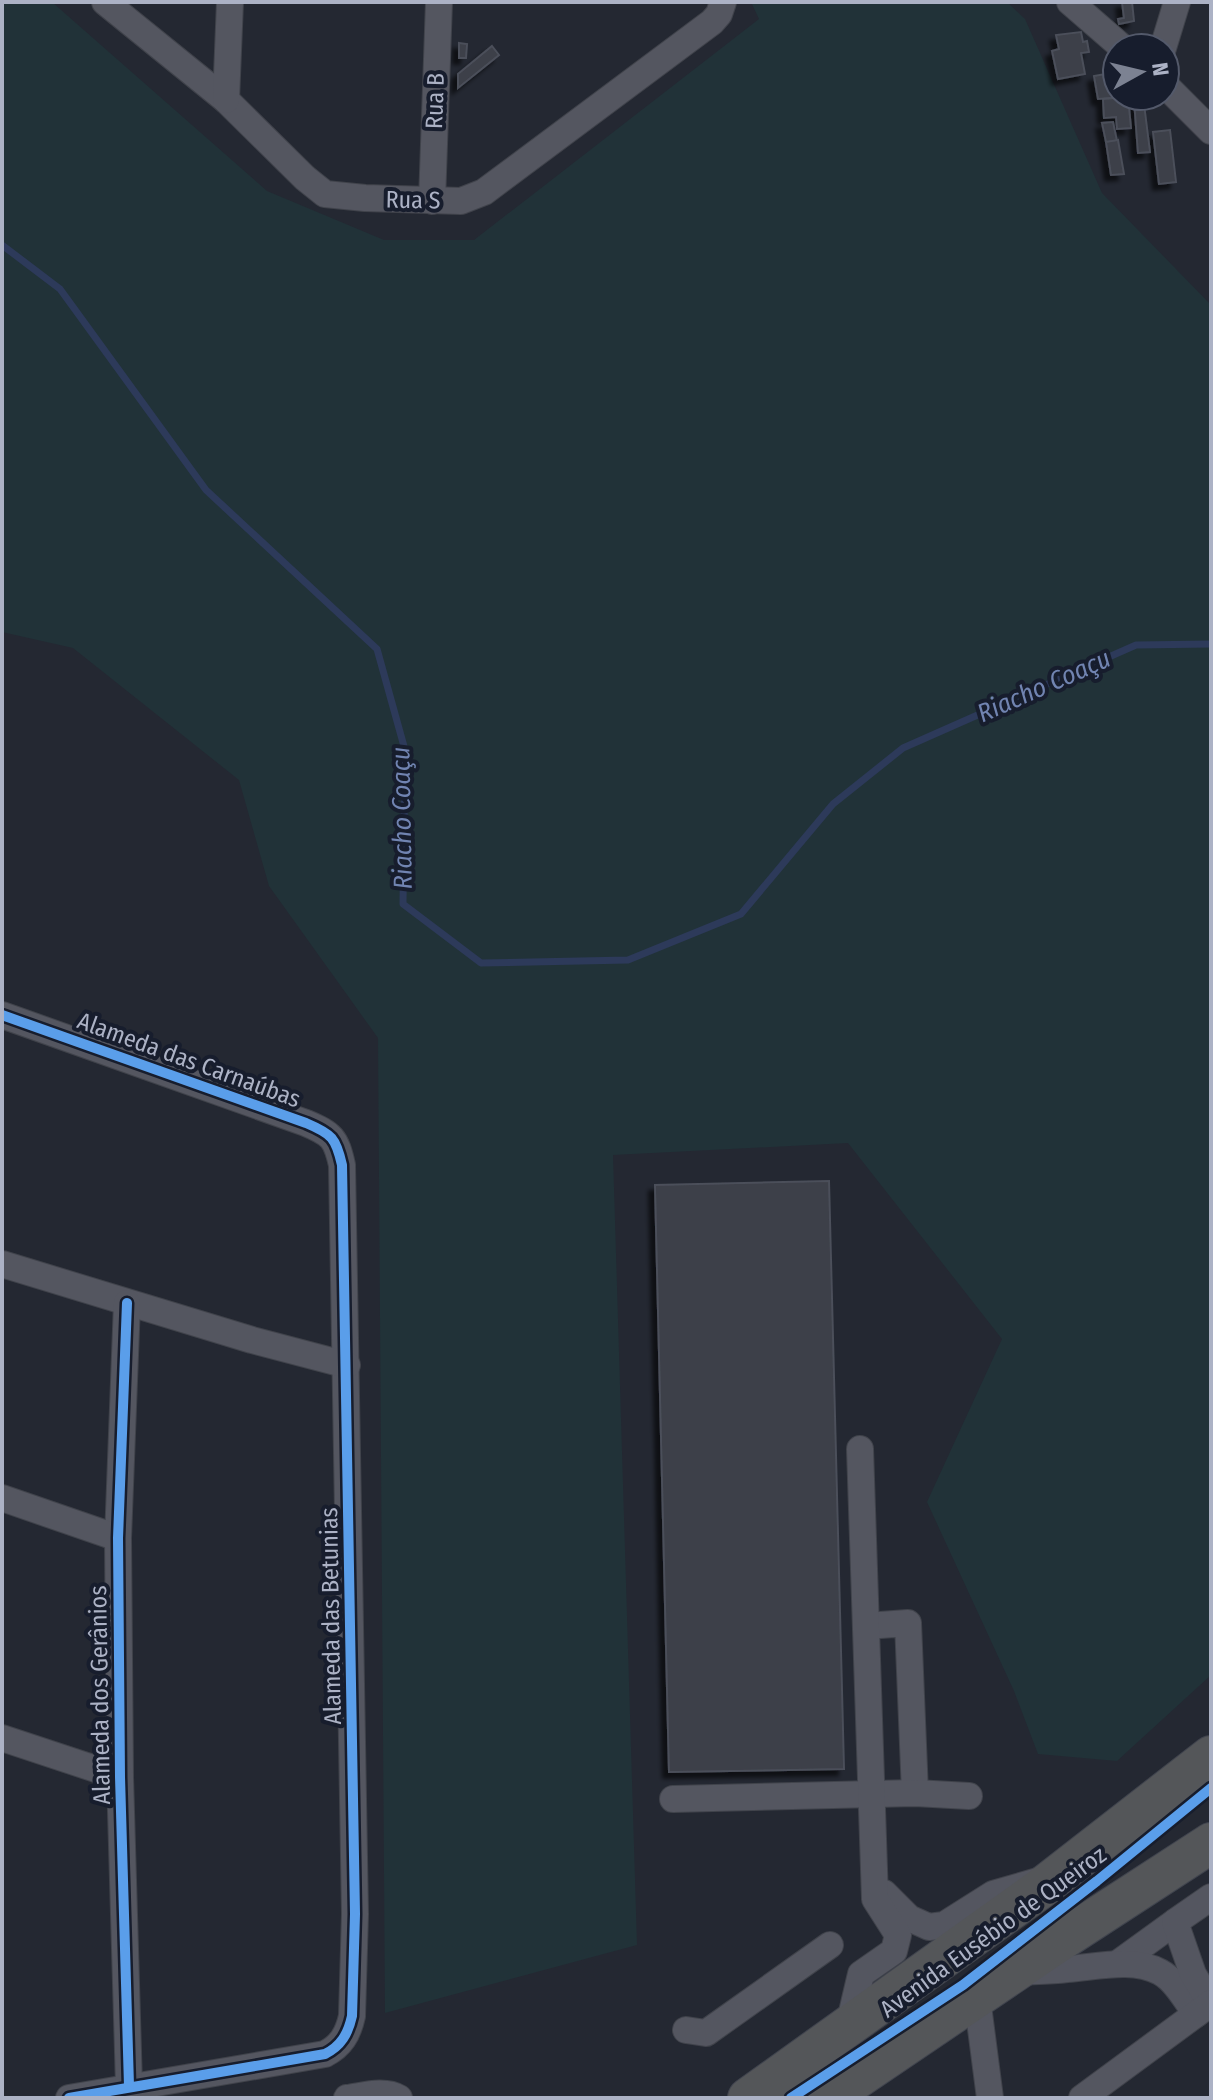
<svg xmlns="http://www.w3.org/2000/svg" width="1213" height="2100" viewBox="0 0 1213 2100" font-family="'Fira Sans Condensed',sans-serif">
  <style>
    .green { fill: #213238 }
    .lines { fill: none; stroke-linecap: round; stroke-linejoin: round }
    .stream { stroke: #2d3a5a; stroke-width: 7 }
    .building { fill: #3c3f48; stroke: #4b4f5a; stroke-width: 2; filter: url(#shadow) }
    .minor-casing { stroke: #40434b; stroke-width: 28 }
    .highway-casing { stroke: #40444e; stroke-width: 42 }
    .minor { stroke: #545660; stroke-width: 26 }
    .highway { stroke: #545659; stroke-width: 40 }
    .cycleway-casing { stroke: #171d2d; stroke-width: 15 }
    .cycleway { stroke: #5a9eea; stroke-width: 10 }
    .labels { text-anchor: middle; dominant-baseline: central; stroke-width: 8; stroke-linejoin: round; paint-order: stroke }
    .street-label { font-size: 24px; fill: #acb2c5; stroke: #171d2d }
    .water-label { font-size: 26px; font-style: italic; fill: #7184b1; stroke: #171d2d }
  </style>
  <defs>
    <filter id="shadow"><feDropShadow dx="-6" dy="6" stdDeviation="2" flood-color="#0009"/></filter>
  </defs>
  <rect width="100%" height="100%" fill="#242832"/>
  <!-- green -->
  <path class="green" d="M 2,2 L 52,2 L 267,191 L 384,240 L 474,240 L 759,19 L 751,2 L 1007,2 L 1025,19 L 1102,193 L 1211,305 L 1211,1675 L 1117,1761 L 1038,1754 L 1014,1691 L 927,1502 L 1002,1339 L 848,1143 L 613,1155 L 637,1945 L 385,2013 L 378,1038 L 269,886 L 239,780 L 73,648 L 2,632 Z"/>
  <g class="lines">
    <!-- stream -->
    <path class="stream" d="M 2,245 L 60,289 L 206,490 L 377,649 L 405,750 L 403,904 L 481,963 L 628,960 L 741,914 L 833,804 L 903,748 L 1136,645 L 1211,644"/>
  </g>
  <!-- building -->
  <g class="building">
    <path d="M 1122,2 L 1132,2 L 1134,21 L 1119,24 L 1118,19 L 1124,18 Z"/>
    <path d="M 1081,32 L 1083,42 L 1087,41 L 1089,52 L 1081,53 L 1085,74 L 1058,79 L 1052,51 L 1059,49 L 1056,35 Z"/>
    <path d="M 459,43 L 467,44 L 466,58 L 459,58 Z"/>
    <path d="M 492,46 L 499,55 L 458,88 L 458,74 Z"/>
    <path d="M 1117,72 L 1117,96 L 1121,97 L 1098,99 L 1094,76 Z"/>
    <path d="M 1143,96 L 1150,152 L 1138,153 L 1134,100 L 1128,100 L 1128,97 Z"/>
    <path d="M 1128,97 L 1131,128 L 1117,129 L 1116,117 L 1104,118 L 1103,99 Z"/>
    <path d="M 1113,122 L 1117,141 L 1106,142 L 1102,123 Z"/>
    <path d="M 1170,130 L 1176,182 L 1159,184 L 1153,132 Z"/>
    <path d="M 1118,140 L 1124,174 L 1111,175 L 1106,142 Z"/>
    <path d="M 829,1181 L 844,1769 L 669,1772 L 655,1185 Z"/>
  </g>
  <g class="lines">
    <defs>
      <g id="minor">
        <path d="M 105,2 L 226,100 L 305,178 L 325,194 L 365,198 L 461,201 L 484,192 L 712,22 L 719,14 L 723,2"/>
        <path d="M 1070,2 L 1123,48"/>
        <path d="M 1163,48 L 1177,2"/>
        <path d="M 1165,85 L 1211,131"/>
        <path d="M 226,100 L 230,2"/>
        <path d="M 432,201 L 439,2"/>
        <path d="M 2,1015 L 306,1123 C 332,1134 336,1138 342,1165 L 355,1914 L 352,2016 C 348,2034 341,2046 325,2054 L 69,2098"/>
        <path d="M 2,1264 L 252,1340 L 347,1365"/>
        <path d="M 127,1303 L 118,1538 L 120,1777 L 129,2086"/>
        <path d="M 2,1498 L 118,1538"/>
        <path d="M 866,1626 L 908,1623 L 915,1793"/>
        <path d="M 2,1738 L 120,1777"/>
        <path d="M 673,1799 L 915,1793 L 969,1796"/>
        <path d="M 884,1893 L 909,1918 L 929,1927 L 944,1925 L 993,1894 L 1038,1881"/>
        <path d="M 1117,1964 L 1175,1922"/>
        <path d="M 1017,1972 C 1034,1971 1051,1971 1067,1969 C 1096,1967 1133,1957 1160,1972 C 1175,1980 1186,2000 1196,2014"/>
        <path d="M 977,1998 L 990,2098"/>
        <path d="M 1210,2003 L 1193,1974 L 1175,1922 L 1211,1897"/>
        <path d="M 849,2025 L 861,1974 L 894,1951 L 898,1935 L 875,1899 L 860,1449"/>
        <path d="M 686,2030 L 706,2033 L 830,1945"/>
        <path d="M 347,2098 C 363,2096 384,2089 399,2098"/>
        <path d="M 1082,2098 L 1211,2003"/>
      </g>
      <g id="highway">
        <path d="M 748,2098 L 1040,1889 L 1211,1756"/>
        <path d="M 828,2098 L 1054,1945 L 1211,1843"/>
      </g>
    </defs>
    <!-- minor casing -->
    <use href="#minor" class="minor-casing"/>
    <!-- highway casing -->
    <use href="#highway" class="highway-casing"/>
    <!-- minor -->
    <use href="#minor" class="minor"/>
    <!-- highway -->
    <use href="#highway" class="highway"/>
    <defs>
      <g id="cycleway">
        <path d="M 2,1015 L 306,1123 C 332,1134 336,1138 342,1165 L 355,1914 L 352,2016 C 348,2034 341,2046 325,2054 L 69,2098"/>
        <path d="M 127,1303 L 118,1538 L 120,1777 L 129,2086"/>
        <path d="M 791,2098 L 963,1985 L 1097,1881 L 1211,1788"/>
      </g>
    </defs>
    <!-- cycleway casing -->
    <use href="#cycleway" class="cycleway-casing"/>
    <!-- cycleway -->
    <use href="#cycleway" class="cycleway"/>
  </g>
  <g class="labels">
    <!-- street labels -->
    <g class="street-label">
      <text transform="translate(435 101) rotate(-88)">Rua B</text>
      <text transform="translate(413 200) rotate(1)">Rua S</text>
      <text transform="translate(189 1060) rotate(20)">Alameda das Carnaúbas</text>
      <text transform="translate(331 1616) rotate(-91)">Alameda das Betunias</text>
      <text transform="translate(100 1695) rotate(-91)">Alameda dos Gerânios</text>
      <text transform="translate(993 1932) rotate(-36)">Avenida Eusébio de Queiroz</text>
    </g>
    <!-- water labels -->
    <g class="water-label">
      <text transform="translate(1044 686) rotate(-24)">Riacho Coaçu</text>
      <text transform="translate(402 818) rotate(-91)">Riacho Coaçu</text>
    </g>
  </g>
  <!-- border -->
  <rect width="1213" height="2100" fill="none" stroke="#acb2c5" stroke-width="8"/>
  <!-- north arrow -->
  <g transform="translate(1141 72) rotate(82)"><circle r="38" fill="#171d2d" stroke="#53596a" stroke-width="2"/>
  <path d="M0-6L14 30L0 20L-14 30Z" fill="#7c8292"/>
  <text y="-12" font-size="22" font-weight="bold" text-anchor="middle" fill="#acb2c5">N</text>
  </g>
</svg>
